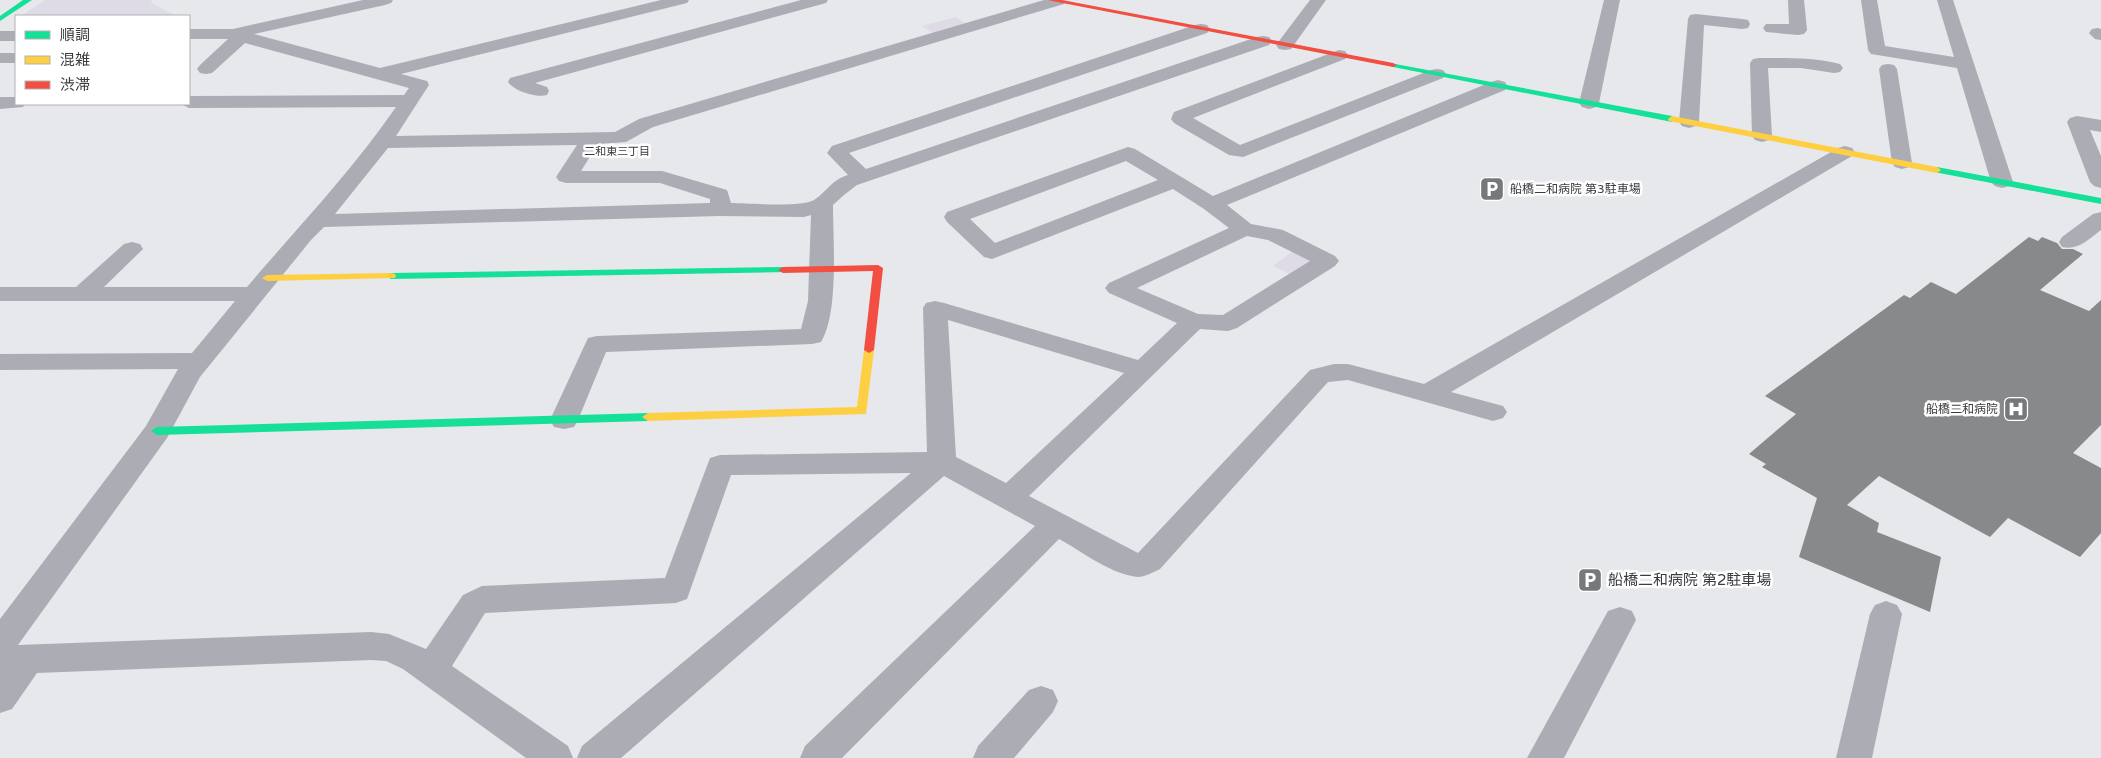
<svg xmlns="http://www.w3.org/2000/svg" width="2101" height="758" viewBox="0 0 2101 758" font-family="'Varela Round','Noto Sans JP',sans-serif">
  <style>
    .green { fill: #dfdbe6 }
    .building { fill: #87898b }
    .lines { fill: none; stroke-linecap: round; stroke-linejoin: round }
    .street { fill: #acacb5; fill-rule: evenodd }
    .fast { fill: #16e098; fill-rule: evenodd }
    .slow { fill: #ffcf43; fill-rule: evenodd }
    .jam { fill: #f24e42; fill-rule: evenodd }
    .labels { text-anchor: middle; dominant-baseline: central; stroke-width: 5; stroke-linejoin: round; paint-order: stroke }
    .far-neighbourhood-label { font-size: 11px; fill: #3a3b3d; stroke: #fff }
    .poi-label { font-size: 12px; fill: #3a3b3d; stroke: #fff; text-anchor: start }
    .near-poi-label { font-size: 15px; fill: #3a3b3d; stroke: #fff; text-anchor: start }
  </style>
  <rect width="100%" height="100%" fill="#e6e8eb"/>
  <!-- green -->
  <g class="green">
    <path d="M 45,0 L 152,0 L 151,3 L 176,16 L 21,16 Z"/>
    <path d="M 956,17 L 968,25 L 934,34 L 922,26 Z"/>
    <path d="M 1292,252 L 1310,259 L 1311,266 L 1295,277 L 1273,266 Z"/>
  </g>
  <!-- building -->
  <path class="building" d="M 2029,237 L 2038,241 L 2042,237 L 2057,243 L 2062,249 L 2073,249 L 2083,254 L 2040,290 L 2089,311 L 2101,300 L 2101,425 L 2073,453 L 2101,468 L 2101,533 L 2080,557 L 2008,518 L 1990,537 L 1879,476 L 1847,505 L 1879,523 L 1877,532 L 1941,557 L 1930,612 L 1799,557 L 1817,498 L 1762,467 L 1766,464 L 1749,454 L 1796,414 L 1765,396 L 1904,295 L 1910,298 L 1931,282 L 1956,294 Z"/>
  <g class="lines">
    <!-- street -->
    <g class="street">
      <path d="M 363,0 L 393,0 L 391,3 L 385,5 L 254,34 L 380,68 L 661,0 L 689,0 L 687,3 L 401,74 L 427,81 L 429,85 L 396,136 L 615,132 L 639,119 L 1044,0 L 1066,1 L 1064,4 L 653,127 L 626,142 L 598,144 L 581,171 L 662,171 L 727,190 L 731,203 C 750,203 799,208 814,200 C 826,193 831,180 848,175 L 827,153 L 832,146 L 1195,25 L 1201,24 L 1207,25 L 1210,29 L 1207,33 L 849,153 L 866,169 L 1257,37 L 1263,36 L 1269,37 L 1272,41 L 1269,45 L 857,185 L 844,195 L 833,205 C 833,239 839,314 821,342 L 812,344 L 606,352 L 578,420 L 574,427 L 564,429 L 554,427 L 550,420 L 588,338 L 597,336 L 801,329 L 808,301 L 811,215 L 804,217 L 719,216 L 324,227 L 311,240 L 200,377 L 167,438 L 18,645 L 371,632 L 389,634 L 426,649 L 463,595 L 482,586 L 665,578 L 710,458 L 720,455 L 927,452 L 923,308 L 926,303 L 935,301 L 944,303 L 1138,360 L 1177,323 L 1109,293 L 1105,288 L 1109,283 L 1229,228 L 1204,209 L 1173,189 L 992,259 L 984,257 L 947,222 L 944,217 L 947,212 L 1128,147 L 1135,149 L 1213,196 L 1491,82 L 1498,80 L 1505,82 L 1507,86 L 1505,90 L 1227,205 L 1251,224 L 1283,230 L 1335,256 L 1339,261 L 1335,266 L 1237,328 L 1228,331 L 1200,329 L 1029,496 L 1138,553 L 1310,370 L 1334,364 L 1348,364 L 1424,384 L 1838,148 L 1845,146 L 1852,148 L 1855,152 L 1852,156 L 1451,392 L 1503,406 L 1507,412 L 1503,418 L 1493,421 L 1348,380 L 1328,382 L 1160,569 C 1154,572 1144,577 1138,577 C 1110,574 1083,552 1059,539 L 842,758 L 800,758 L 805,746 L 1035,526 L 944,476 L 621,758 L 577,758 L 582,746 L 911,473 L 731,475 L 687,599 L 676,603 L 485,613 L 452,666 L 568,746 L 573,758 L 526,758 L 403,669 L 386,661 L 371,660 L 37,673 L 12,709 L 0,713 L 0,619 L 146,426 L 178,369 L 0,370 L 0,354 L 192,353 L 235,301 L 0,301 L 0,287 L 76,287 L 124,244 L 132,242 L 140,244 L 143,249 L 104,287 L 247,287 C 298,227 352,171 396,107 L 189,108 L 181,104 L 189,104 L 189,96 L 404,95 L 409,88 L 245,43 L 212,73 L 206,74 L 200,73 L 197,69 L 200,65 L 228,39 L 189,39 L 189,29 L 233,29 ZM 577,145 L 556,177 L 559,181 L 566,183 L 660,183 L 710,199 L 710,203 L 335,214 L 388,148 ZM 1126,161 L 1158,180 L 995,243 L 970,219 ZM 1247,236 L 1268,240 L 1310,261 L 1223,315 L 1198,314 L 1137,288 ZM 948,320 L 1124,373 L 1006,483 L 956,457 Z"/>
      <path d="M 801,0 L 828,0 L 826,3 L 535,83 L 547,87 L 549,91 L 547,95 C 536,98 514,91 508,82 L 510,78 Z"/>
      <path d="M 1310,0 L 1326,0 L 1291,49 L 1285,50 L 1279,49 L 1276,45 Z"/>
      <path d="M 1604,0 L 1620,0 L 1599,103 L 1596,107 L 1589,109 L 1582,107 L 1579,103 Z"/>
      <path d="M 1788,0 L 1804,0 L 1807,30 L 1804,34 L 1798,35 L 1766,32 L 1763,28 L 1766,24 L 1789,24 Z"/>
      <path d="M 1861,0 L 1877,0 L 1885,46 L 1954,57 L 1937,0 L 1953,0 L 2013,182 L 2009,186 L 2002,188 L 1995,186 L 1991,182 L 1957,68 L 1871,54 L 1868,50 Z"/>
      <path d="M 1696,14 L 1742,19 L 1748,20 L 1750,24 L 1748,28 L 1742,29 L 1704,25 L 1699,122 L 1696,126 L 1689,128 L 1682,126 L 1679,122 L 1688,19 L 1690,15 Z"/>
      <path d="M 2098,28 L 2101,29 L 2101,40 L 2095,39 L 2089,33 L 2092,29 Z"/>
      <rect x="0" y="31" width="16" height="10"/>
      <path d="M 1339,50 L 1345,51 L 1348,55 L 1345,59 L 1193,118 L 1240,145 L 1431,70 L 1437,69 L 1443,70 L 1446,74 L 1443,78 L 1243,157 L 1229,155 L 1174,123 L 1171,119 L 1174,112 Z"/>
      <rect x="0" y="53" width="16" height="10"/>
      <path d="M 1759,58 C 1787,58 1813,57 1840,64 L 1843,68 L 1840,72 L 1834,73 L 1801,68 L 1768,68 L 1772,136 L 1769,140 L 1762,142 L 1755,140 L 1752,136 L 1750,63 L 1753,59 Z"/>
      <path d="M 1888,64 L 1894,65 L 1897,69 L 1912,163 L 1909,167 L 1902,169 L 1895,167 L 1892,163 L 1879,69 L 1882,65 Z"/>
      <path d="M 0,97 L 16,97 L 16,104 L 25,104 L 23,107 L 0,109 Z"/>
      <path d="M 2077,116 L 2101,120 L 2101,132 L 2090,130 L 2101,156 L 2101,188 L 2094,186 L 2090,182 L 2067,122 L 2070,118 Z"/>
      <path d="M 2101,212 L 2101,230 C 2089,239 2078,251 2062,247 L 2059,242 L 2062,237 L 2093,214 Z"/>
      <path d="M 1886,601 L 1897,605 L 1902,614 L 1872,758 L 1836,758 L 1870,614 L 1875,605 Z"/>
      <path d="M 1620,607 L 1632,611 L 1636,620 L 1564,758 L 1527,758 L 1608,611 Z"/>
      <path d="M 1041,686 L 1053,690 L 1058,701 L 1053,712 L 1014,758 L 973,758 L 978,746 L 1029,690 Z"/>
    </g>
    <!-- fast -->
    <g class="fast">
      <path d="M 23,0 L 32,0 L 0,21 L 0,16 Z"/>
      <path d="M 1390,63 L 1672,116 L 1676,119 L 1672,122 L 1393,67 L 1389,65 Z"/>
      <path d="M 1937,167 L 2101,198 L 2101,204 L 1934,172 L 1934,168 Z"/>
      <path d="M 783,267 L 788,270 L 787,272 L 391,279 L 386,276 L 391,273 Z"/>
      <path d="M 648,413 L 654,417 L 648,421 L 157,435 L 151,431 L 157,427 Z"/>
    </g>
    <!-- slow -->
    <g class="slow">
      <path d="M 1672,116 L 1937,167 L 1941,170 L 1937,173 L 1669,121 L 1668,119 Z"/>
      <path d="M 391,273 L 395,274 L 396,276 L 395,278 L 267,281 L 262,278 L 267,275 Z"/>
      <path d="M 869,347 L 874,350 L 866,414 L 648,421 L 642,417 L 648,413 L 857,407 L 864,350 Z"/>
    </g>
    <!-- jam -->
    <g class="jam">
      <path d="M 1047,0 L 1062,0 L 1393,63 L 1397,65 L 1393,67 Z"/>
      <path d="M 878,265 L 883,268 L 874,350 L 869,353 L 864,350 L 873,271 L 783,273 L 778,270 L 783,267 Z"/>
    </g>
  </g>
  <!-- icons -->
  <defs>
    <symbol id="parking-square" viewBox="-11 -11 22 22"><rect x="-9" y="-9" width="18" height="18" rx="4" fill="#76787a" stroke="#fff"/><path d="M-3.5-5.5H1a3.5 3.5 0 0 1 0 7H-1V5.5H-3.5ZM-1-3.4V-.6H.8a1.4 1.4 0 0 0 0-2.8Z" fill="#fff"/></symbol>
    <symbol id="hospital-square" viewBox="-11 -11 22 22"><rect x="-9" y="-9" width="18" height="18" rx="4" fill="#76787a" stroke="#fff"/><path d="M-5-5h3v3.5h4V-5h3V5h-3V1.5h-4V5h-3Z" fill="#fff"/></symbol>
  </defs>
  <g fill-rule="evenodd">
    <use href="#parking-square" x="1478" y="175" width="28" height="28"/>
    <use href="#hospital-square" x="2002" y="395" width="28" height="28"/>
    <use href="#parking-square" x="1576" y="566" width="28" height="28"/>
  </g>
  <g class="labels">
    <!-- far-neighbourhood labels -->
    <g class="far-neighbourhood-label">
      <text x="617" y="151">二和東三丁目</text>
    </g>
    <!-- poi labels -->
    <g class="poi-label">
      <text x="1510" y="189">船橋二和病院 第3駐車場</text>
      <text x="1998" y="409" text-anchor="end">船橋二和病院</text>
    </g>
    <!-- near-poi labels -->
    <g class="near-poi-label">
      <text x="1608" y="580">船橋二和病院 第2駐車場</text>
    </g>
  </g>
  <!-- legend -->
  <rect x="15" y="15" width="175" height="90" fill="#ffffff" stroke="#b0b1b1"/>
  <rect x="25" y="31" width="25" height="8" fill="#16e098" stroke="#b0b1b1"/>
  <text x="60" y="40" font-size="15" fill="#3a3b3d">順調</text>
  <rect x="25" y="56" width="25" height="8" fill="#ffcf43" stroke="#b0b1b1"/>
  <text x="60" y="65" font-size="15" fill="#3a3b3d">混雑</text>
  <rect x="25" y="81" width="25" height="8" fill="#f24e42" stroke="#b0b1b1"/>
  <text x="60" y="90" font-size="15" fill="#3a3b3d">渋滞</text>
</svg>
